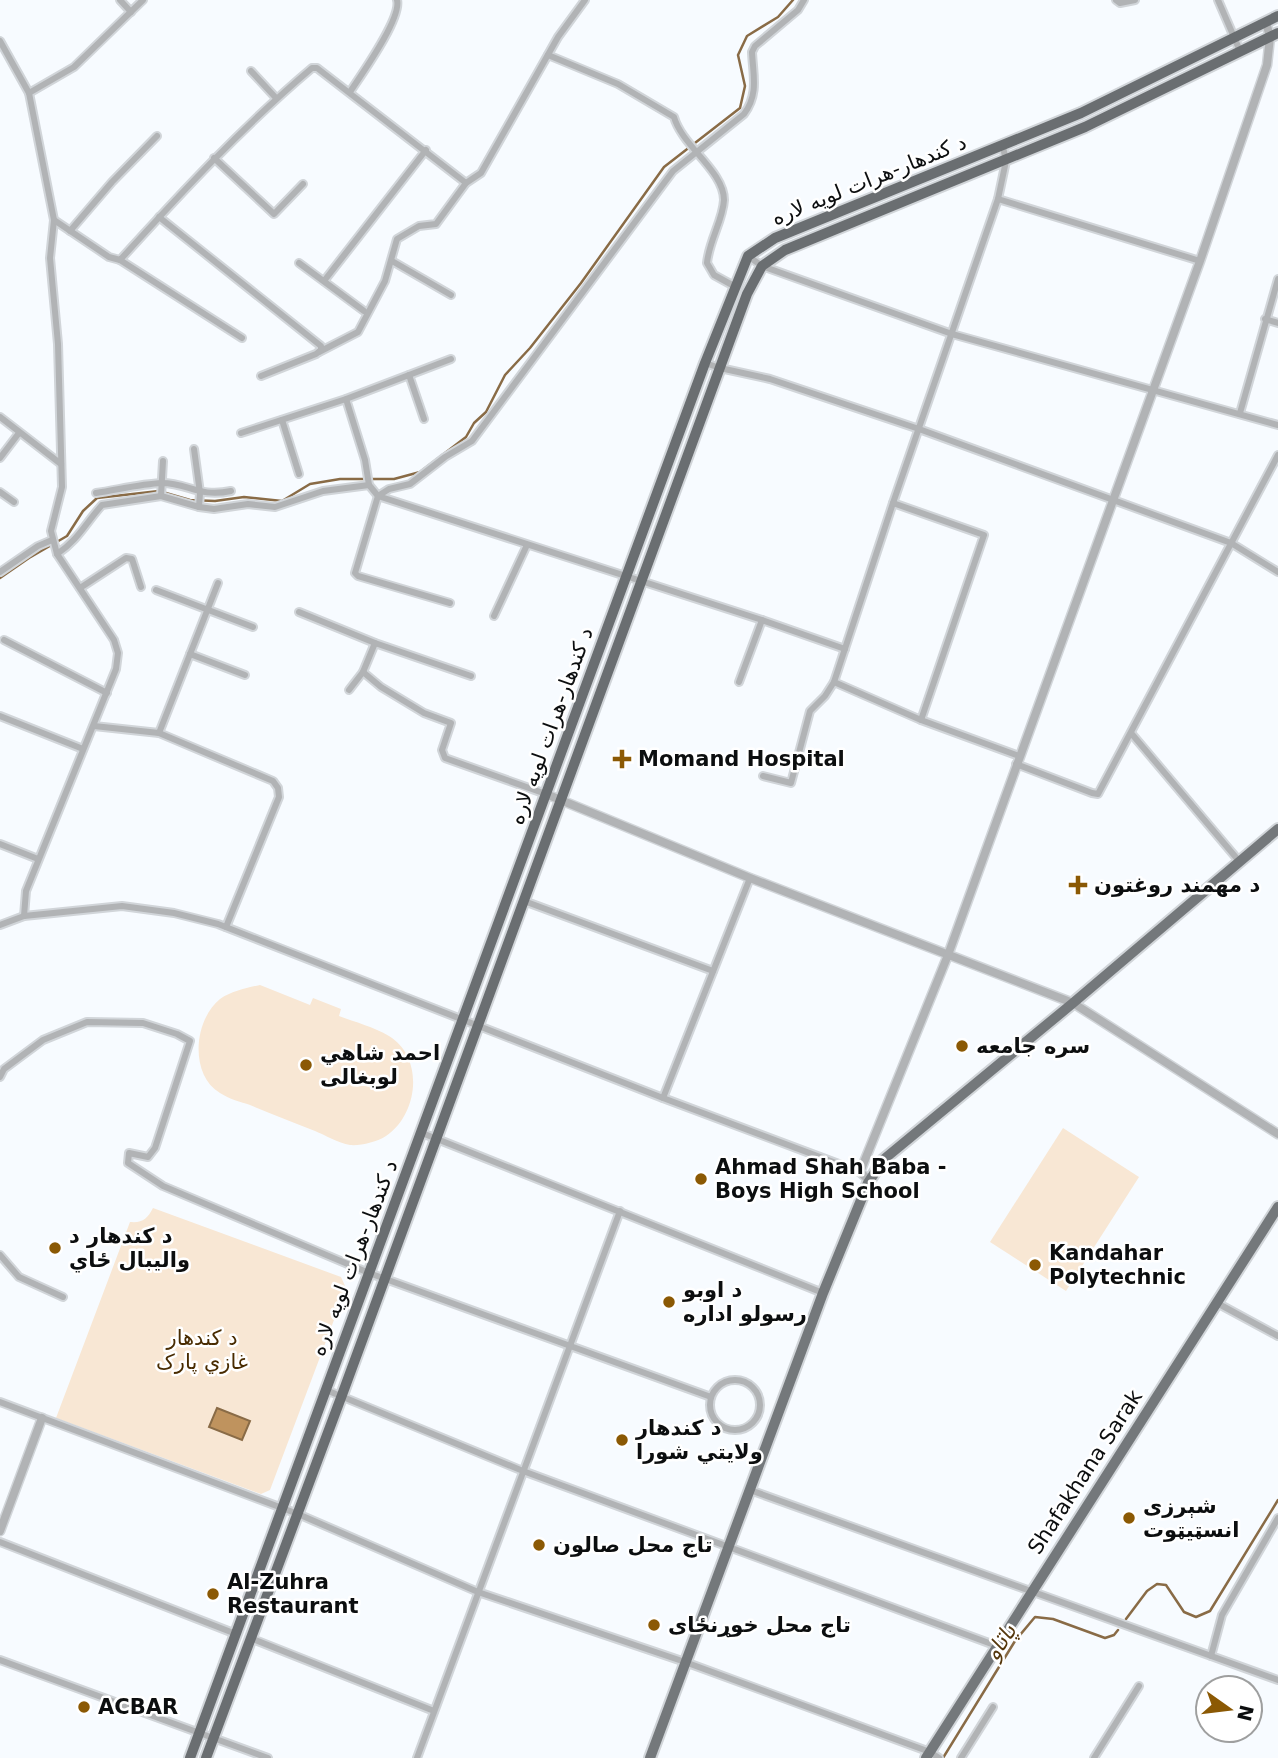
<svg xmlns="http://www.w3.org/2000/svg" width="1278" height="1758" viewBox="0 0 1278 1758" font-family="'DejaVu Sans','Noto Sans Arabic',sans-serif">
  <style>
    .green { fill: #f8e7d4 }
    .water { fill: #bf935e; stroke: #896b46; stroke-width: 2 }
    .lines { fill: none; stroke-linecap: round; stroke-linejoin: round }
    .stream { stroke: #896b46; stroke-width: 2.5 }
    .minor-casing { stroke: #d1d5d9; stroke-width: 10 }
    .tertiary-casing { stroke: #d1d5d9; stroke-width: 11 }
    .primary-casing { stroke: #d1d5d9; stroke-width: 14 }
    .trunk-casing { stroke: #d1d5d9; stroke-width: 14 }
    .minor { stroke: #b1b3b5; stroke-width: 6 }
    .tertiary { stroke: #b1b3b5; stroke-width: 8 }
    .primary { stroke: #74787b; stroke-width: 10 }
    .trunk { stroke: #6a6e71; stroke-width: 10 }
    .poi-dot { fill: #8b5904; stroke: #fff; stroke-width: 2.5 }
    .labels { text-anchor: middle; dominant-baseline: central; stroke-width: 5; stroke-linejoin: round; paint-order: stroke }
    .street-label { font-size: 21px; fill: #0c0e0f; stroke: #fff }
    .poi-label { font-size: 21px; font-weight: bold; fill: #0c0e0f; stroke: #fff; text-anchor: start }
    .park-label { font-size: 21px; fill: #482b00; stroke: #fff }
    .water-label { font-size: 23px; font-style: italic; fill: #54360b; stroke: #fff }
  </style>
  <rect width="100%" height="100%" fill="#f7fbff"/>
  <!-- green -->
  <g class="green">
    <path d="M 260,985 L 310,1005 L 313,998 L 341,1009 L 339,1016 C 355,1022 374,1027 389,1036 C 425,1058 418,1115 386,1136 C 377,1142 360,1146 350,1145 C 338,1143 325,1135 315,1131 C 293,1122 272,1114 250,1105 C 241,1102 229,1099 220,1093 C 189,1074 194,1020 220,999 C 232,991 246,988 260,985 Z"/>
    <path d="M 1063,1128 L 1139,1177 L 1066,1291 L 990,1242 Z"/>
    <path d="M 153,1208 L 341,1277 L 346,1288 L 270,1490 L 261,1494 L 56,1418 L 130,1222 C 143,1223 147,1219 153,1208 Z"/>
  </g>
  <!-- water -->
  <path class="water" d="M 217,1408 L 250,1421 L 242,1440 L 209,1427 Z"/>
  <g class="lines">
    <!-- stream -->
    <g class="stream">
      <path d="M 0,578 L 29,558 L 67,536 L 83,511 L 97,498 L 159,491 L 190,500 L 215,501 L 244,497 L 282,501 L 310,484 L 340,479 L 394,479 L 420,472 L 466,437 L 474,423 L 486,412 L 505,375 L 530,348 L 581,283 L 664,167 L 740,108 L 745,86 L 738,55 L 747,36 L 778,17 L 793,0"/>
      <path d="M 1126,1619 L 1147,1591 L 1157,1584 L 1166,1585 L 1184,1612 L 1196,1617 L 1210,1611 L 1278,1500"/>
      <path d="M 943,1758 L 1015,1641 L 1035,1617 L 1053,1619 L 1105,1638 L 1114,1635 L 1118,1630"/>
    </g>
    <defs>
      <g id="minor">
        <path d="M 120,0 L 131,12"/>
        <path d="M 1116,0 L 1120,3 L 1135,0"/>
        <path d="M 1218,0 L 1240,51"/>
        <path d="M 0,41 L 29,93 L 54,220 L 50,258 L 58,344 L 62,487 L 51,531 L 57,554 L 114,640 L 118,653 L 116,669 L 26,891 L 24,916"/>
        <path d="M 548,55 L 618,84 L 674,117 C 682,146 724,171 724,200 C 723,220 709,241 707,263 L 714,275 L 734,286"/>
        <path d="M 251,71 L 276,98"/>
        <path d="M 350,92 C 361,75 402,18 397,0"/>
        <path d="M 29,93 L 74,67 L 143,0"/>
        <path d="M 1003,147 L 1006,161 L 998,199 L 893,503 L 834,682 L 921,720 L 1019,756"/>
        <path d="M 214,158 L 274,214 L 303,184"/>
        <path d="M 998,199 L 1200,261"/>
        <path d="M 159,217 L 321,346 L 321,350 L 316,354 L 261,376"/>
        <path d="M 54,220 L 109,257 L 120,260 C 181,193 242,127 312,68 L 317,68 L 466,183"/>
        <path d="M 70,231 L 112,182 L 157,136"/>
        <path d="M 748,256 L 762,266 L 952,334 L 1278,425"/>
        <path d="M 120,260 L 242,338"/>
        <path d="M 392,261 L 451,295"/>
        <path d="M 299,263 L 364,311"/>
        <path d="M 324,281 L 426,150"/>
        <path d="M 1265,319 L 1278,323"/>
        <path d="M 319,352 L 358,332 L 385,281 L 397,239 L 419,226 L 436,224 L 466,183 L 481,173 L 558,37 L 585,0"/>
        <path d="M 705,363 L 720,368 L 770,379 L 919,429 L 1231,543 L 1278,572"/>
        <path d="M 409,375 L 424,419"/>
        <path d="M 346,399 L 365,460 L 369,485 L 378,496 L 762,620 L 845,649"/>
        <path d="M 1240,413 L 1278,279"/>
        <path d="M 0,417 L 61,464"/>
        <path d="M 282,420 L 299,474"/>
        <path d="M 241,433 L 346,399 L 451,359"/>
        <path d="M 194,449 L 200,493 L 199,507"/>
        <path d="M 0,458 L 19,433"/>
        <path d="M 0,492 L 14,502"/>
        <path d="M 96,493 C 117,490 140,484 162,483 C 188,483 199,498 231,491"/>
        <path d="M 161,496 L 163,461"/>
        <path d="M 893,503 L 984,535 L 921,720"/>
        <path d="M 57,554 C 78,540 85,524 102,505 L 161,496 L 199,507 L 214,509 L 248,504 L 275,507 L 323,491 L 369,485"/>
        <path d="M 0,572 L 38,546 L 52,540"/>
        <path d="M 80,588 L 126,558 L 132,559 L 141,587"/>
        <path d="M 156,590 L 253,627"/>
        <path d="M 450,603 L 358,576 L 355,573 L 378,496 L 389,489 L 410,484 L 445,457 L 472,441 L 673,171 L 744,114 C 759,94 753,75 752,52 L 755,46 L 798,10 L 804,0"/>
        <path d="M 299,612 L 375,643 L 471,676"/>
        <path d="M 494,616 L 527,545"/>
        <path d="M 4,640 L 107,693"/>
        <path d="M 190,654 L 245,675"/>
        <path d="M 363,672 L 381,687 L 424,713 L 451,723 L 442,750 L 445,758 L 546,794"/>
        <path d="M 739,682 L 762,620"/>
        <path d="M 349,690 L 363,672 L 375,643"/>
        <path d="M 0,716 L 83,749"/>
        <path d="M 94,726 L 159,733 L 273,781 L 278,788 L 279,797 L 226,927"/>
        <path d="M 159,733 L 218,583"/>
        <path d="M 1131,733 L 1239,861"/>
        <path d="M 1016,764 L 1092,793 L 1098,794 L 1278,455"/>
        <path d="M 763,776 L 791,783 L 810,711 L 825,696 L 834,682"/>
        <path d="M 0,844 L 38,859"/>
        <path d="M 524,901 L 713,971"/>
        <path d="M 0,925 L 24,916 L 122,906 L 174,913 L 218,924 L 663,1098 L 860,1172"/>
        <path d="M 0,1077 L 4,1069 L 43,1040 L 87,1022 L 143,1023 L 177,1034 L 190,1041 L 155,1148 L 148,1157 L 129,1153 L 128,1163 L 163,1186 L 369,1273 L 711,1397"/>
        <path d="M 663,1098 L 750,878"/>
        <path d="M 422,1133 L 823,1293"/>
        <path d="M 0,1255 L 19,1277 L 63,1297"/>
        <path d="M 1217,1303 L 1278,1336"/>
        <circle cx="735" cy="1405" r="25"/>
        <path d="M 326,1390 L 523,1471 L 997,1646"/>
        <path d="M 0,1402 L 298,1514 L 478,1592 L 685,1662 L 930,1752 L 939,1758"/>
        <path d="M 750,1490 L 1278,1680"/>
        <path d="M 0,1542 L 236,1634"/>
        <path d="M 250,1638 L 434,1711"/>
        <path d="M 1211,1656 L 1222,1615 L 1278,1518"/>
        <path d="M 0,1660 L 268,1758"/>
        <path d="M 417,1758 L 620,1211"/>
        <path d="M 961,1758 L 993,1707"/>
        <path d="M 1094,1758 L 1139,1686"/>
      </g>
      <g id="tertiary">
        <path d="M 546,794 L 750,878 L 1073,1003 L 1278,1134"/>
        <path d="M 870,1181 L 860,1172 L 948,955 L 1200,261 L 1267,65 L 1270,37 L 1266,22"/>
        <path d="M 0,1531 L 42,1418"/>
      </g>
      <g id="primary">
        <path d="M 650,1758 L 823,1293 L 868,1183 L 883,1160 L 1073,1003 L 1278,829"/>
        <path d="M 926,1758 L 1278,1207"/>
      </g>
      <g id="trunk">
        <path d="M 190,1758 L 705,363 L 748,256 L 775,238 L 1081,113 L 1278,16"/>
        <path d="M 206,1758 L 342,1395 L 747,294 L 762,266 L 785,250 L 1085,127 L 1278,33"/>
      </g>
    </defs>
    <!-- minor casing -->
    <use href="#minor" class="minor-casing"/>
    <!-- tertiary casing -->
    <use href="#tertiary" class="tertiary-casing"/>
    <!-- primary casing -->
    <use href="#primary" class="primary-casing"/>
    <!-- trunk casing -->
    <use href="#trunk" class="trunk-casing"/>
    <!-- minor -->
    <use href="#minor" class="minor"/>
    <!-- tertiary -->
    <use href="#tertiary" class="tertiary"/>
    <!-- primary -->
    <use href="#primary" class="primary"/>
    <!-- trunk -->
    <use href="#trunk" class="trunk"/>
  </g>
  <!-- markers -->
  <g class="poi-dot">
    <path d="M618.5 748.5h7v7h7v7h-7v7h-7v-7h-7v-7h7z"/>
    <path d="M1074.5 874.5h7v7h7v7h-7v7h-7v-7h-7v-7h7z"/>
    <circle cx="962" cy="1046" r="7"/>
    <circle cx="306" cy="1065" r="7"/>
    <circle cx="701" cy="1179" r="7"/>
    <circle cx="55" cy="1248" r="7"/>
    <circle cx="1035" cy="1265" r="7"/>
    <circle cx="669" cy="1302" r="7"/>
    <circle cx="622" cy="1440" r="7"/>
    <circle cx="1129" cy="1518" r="7"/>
    <circle cx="539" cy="1545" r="7"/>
    <circle cx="213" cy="1594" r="7"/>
    <circle cx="654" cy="1625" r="7"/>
    <circle cx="84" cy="1707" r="7"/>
  </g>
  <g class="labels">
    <!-- street labels -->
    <g class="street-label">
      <text transform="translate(869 180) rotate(-22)">د کندهار-هرات لويه لاره</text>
      <text transform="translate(551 726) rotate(-70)">د کندهار-هرات لويه لاره</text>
      <text transform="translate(354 1258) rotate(-69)">د کندهار-هرات لويه لاره</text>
      <text transform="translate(1085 1472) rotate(-57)">Shafakhana Sarak</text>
    </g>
    <!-- poi labels -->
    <g class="poi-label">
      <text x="638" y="759">Momand Hospital</text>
      <text x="1094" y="885">د مهمند روغتون</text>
      <text x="976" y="1046">سره جامعه</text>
      <text x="320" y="1053">احمد شاهي<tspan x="320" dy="24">لوبغالی</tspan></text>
      <text x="715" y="1167">Ahmad Shah Baba -<tspan x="715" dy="24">Boys High School</tspan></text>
      <text x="69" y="1236">د کندهار د<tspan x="69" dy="24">واليبال ځاي</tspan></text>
      <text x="1049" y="1253">Kandahar<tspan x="1049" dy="24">Polytechnic</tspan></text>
      <text x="683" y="1290">د اوبو<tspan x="683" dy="24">رسولو اداره</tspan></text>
      <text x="636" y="1428">د کندهار<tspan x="636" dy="24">ولايتي شورا</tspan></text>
      <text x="1143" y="1506">شېرزی<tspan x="1143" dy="24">انسټيټوت</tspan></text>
      <text x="553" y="1545">تاج محل صالون</text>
      <text x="227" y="1582">Al-Zuhra<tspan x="227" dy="24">Restaurant</tspan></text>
      <text x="668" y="1625">تاج محل خوړنځای</text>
      <text x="98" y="1707">ACBAR</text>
    </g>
    <!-- park labels -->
    <g class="park-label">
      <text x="202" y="1338">د کندهار<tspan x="202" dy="24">غازي پارک</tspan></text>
    </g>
    <!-- water labels -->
    <g class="water-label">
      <text transform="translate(1000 1642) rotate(-57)">پاتاو</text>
    </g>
  </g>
  <!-- north arrow -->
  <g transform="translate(1229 1709) rotate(104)"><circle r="33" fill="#ffffff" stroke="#9e9f9f" stroke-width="2"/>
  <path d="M0-5L12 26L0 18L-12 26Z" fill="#8b5904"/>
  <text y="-10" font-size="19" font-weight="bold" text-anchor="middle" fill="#0c0e0f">N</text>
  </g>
</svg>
